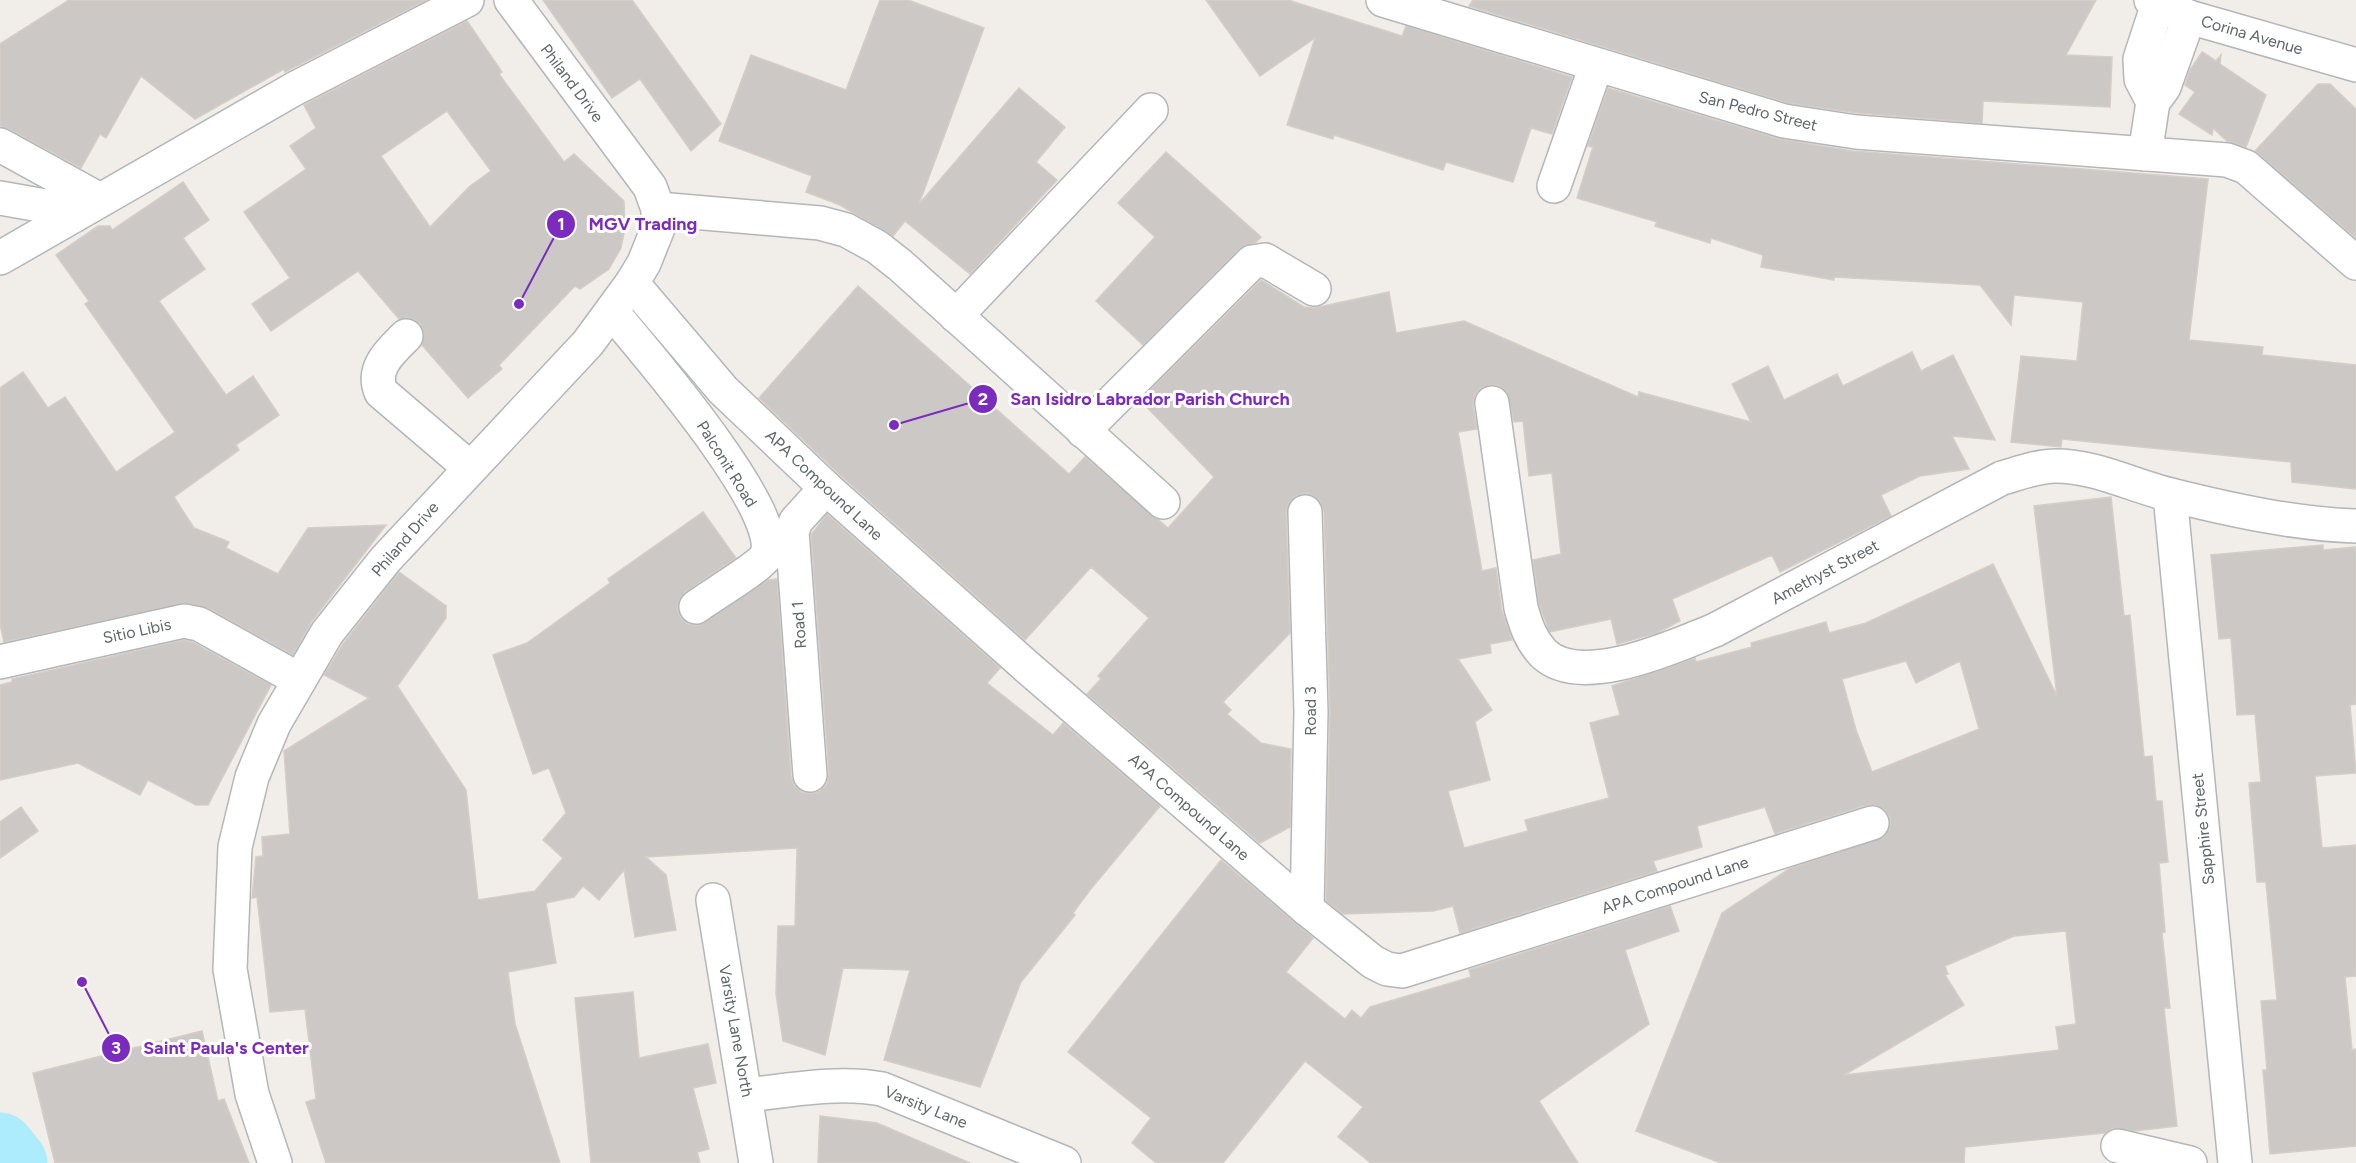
<svg xmlns="http://www.w3.org/2000/svg" width="2356" height="1163" viewBox="0 0 2356 1163" font-family="Figtree,sans-serif">
  <style>
    .lines { fill: none; stroke-linecap: round; stroke-linejoin: round }
    .river { stroke: #adecfc; stroke-width: 69 }
    .building { fill: #ccc8c5; stroke: #d5cdc7; stroke-width: 1.5; fill-rule: evenodd }
    .minor-casing { stroke: #b3b7ba; stroke-width: 36 }
    .minor { stroke: #fff; stroke-width: 33 }
    .labels { text-anchor: middle; dominant-baseline: central; stroke-width: 6; stroke-linejoin: round; paint-order: stroke }
    .street-label { font-size: 16px; fill: #5f6568; stroke: #fff }
    .leader { fill: none; stroke: #7b2cbf; stroke-width: 2 }
    .callout-dot { fill: #7b2cbf; stroke: #fff; stroke-width: 2 }
    .mark-label { font-size: 18px; text-anchor: middle; font-weight: bold; fill: #fff }
    .callout-label { font-size: 18px; text-anchor: middle; font-weight: bold; fill: #7b2cbf; stroke: #fff; stroke-width: 6; stroke-linejoin: round; paint-order: stroke }
  </style>
  <rect width="100%" height="100%" fill="#f1ede8"/>
  <g class="lines">
    <!-- river -->
    <path class="river" d="M 0,1147 L 13,1163"/>
  </g>
  <!-- building -->
  <g class="building">
    <path d="M 69,0 L 426,0 L 285,72 L 284,69 L 195,119 L 141,76 L 106,138 L 100,134 L 81,168 L 9,129 L 0,126 L 0,44 Z"/>
    <path d="M 543,0 L 632,0 L 721,124 L 691,151 L 640,79 L 612,98 Z"/>
    <path d="M 880,0 L 908,0 L 984,28 L 919,204 L 1019,88 L 1065,127 L 1036,162 L 1057,180 L 970,274 L 905,221 L 893,236 L 840,205 L 806,192 L 812,176 L 719,141 L 751,55 L 846,90 Z"/>
    <path d="M 1206,0 L 1288,0 L 1402,36 L 1406,26 L 1572,77 L 1552,134 L 1531,128 L 1513,182 L 1446,162 L 1443,170 L 1334,135 L 1333,139 L 1287,125 L 1315,38 L 1260,76 Z"/>
    <path d="M 1473,0 L 2096,0 L 2066,55 L 2112,57 L 2110,107 L 1983,101 L 1982,123 L 1858,113 L 1788,103 L 1469,6 Z"/>
    <path d="M 467,21 L 502,72 L 499,74 L 564,162 L 574,154 L 624,201 L 625,228 L 621,248 L 609,269 L 580,289 L 575,286 L 499,365 L 502,369 L 468,398 L 422,345 L 424,332 L 420,323 L 410,318 L 399,319 L 358,271 L 271,331 L 252,304 L 290,278 L 244,212 L 306,169 L 290,146 L 316,128 L 304,105 ZM 447,111 L 491,171 L 470,186 L 430,227 L 381,156 Z"/>
    <path d="M 2202,52 L 2216,61 L 2221,55 L 2220,64 L 2266,95 L 2246,147 L 2227,141 L 2213,128 L 2212,135 L 2179,114 L 2195,92 L 2185,85 L 2190,70 Z"/>
    <path d="M 2318,84 L 2330,84 L 2356,109 L 2356,238 L 2255,151 Z"/>
    <path d="M 1608,88 L 1779,139 L 1853,151 L 2208,179 L 2189,340 L 2263,347 L 2262,355 L 2356,365 L 2356,489 L 2292,482 L 2291,462 L 2062,439 L 2061,447 L 2011,442 L 2021,356 L 2077,361 L 2083,302 L 2014,295 L 2011,325 L 1980,285 L 1834,277 L 1834,280 L 1761,267 L 1763,255 L 1711,238 L 1710,243 L 1655,226 L 1657,222 L 1577,198 L 1593,147 L 1588,146 Z"/>
    <path d="M 1166,152 L 1261,237 L 1256,242 L 1239,249 L 1143,345 L 1096,301 L 1155,237 L 1118,203 Z"/>
    <path d="M 183,182 L 209,220 L 183,238 L 205,269 L 159,301 L 226,395 L 253,376 L 279,415 L 236,445 L 239,450 L 174,497 L 194,528 L 229,542 L 226,548 L 278,574 L 308,528 L 386,525 L 312,621 L 293,655 L 208,608 L 187,603 L 4,642 L 0,624 L 0,388 L 23,372 L 48,408 L 65,397 L 116,472 L 175,432 L 85,304 L 89,301 L 56,255 L 98,226 L 110,226 L 112,230 Z"/>
    <path d="M 1261,280 L 1304,307 L 1314,308 L 1389,292 L 1396,333 L 1464,321 L 1638,397 L 1639,392 L 1751,422 L 1732,384 L 1768,366 L 1784,400 L 1837,374 L 1843,386 L 1912,352 L 1921,371 L 1953,355 L 1995,440 L 1952,436 L 1969,469 L 1920,476 L 1881,495 L 1891,516 L 1780,572 L 1772,555 L 1672,599 L 1680,621 L 1657,633 L 1617,644 L 1611,619 L 1550,632 L 1548,628 L 1539,604 L 1533,560 L 1561,554 L 1552,473 L 1529,476 L 1523,421 L 1514,422 L 1507,392 L 1498,385 L 1489,385 L 1481,388 L 1475,395 L 1473,405 L 1477,429 L 1458,432 L 1482,571 L 1496,568 L 1502,611 L 1512,640 L 1490,644 L 1491,653 L 1458,659 L 1492,710 L 1475,722 L 1490,780 L 1448,791 L 1464,848 L 1528,831 L 1525,820 L 1609,798 L 1590,723 L 1620,715 L 1612,686 L 1695,658 L 1696,662 L 1752,647 L 1751,643 L 1826,622 L 1829,633 L 1866,623 L 1993,564 L 2057,696 L 2034,506 L 2111,497 L 2124,616 L 2130,615 L 2144,757 L 2152,756 L 2156,801 L 2162,801 L 2168,862 L 2159,863 L 2165,932 L 2162,933 L 2170,1008 L 2164,1008 L 2177,1126 L 2134,1131 L 2113,1128 L 2104,1133 L 1965,1147 L 1964,1163 L 1721,1163 L 1636,1131 L 1722,913 L 1789,869 L 1885,836 L 1890,826 L 1890,817 L 1884,809 L 1875,805 L 1866,805 L 1775,834 L 1765,807 L 1697,826 L 1702,847 L 1653,861 L 1657,871 L 1460,933 L 1453,906 L 1433,911 L 1343,914 L 1326,901 L 1330,711 L 1324,511 L 1321,503 L 1314,496 L 1305,493 L 1296,496 L 1289,503 L 1286,512 L 1290,633 L 1223,702 L 1231,710 L 1227,714 L 1261,743 L 1291,749 L 1290,827 L 1260,843 L 1087,694 L 1101,679 L 1098,676 L 1149,618 L 1091,567 L 1025,640 L 839,474 L 759,398 L 858,286 L 1069,474 L 1085,457 L 1168,528 L 1214,477 L 1140,400 ZM 1906,661 L 1916,683 L 1960,661 L 1979,729 L 1872,772 L 1856,730 L 1842,679 ZM 2066,931 L 2076,1024 L 2056,1027 L 2059,1050 L 1844,1075 L 1964,1005 L 1945,975 L 1948,974 L 1945,966 L 2014,936 Z"/>
    <path d="M 703,512 L 736,558 L 685,592 L 679,600 L 677,609 L 680,617 L 688,624 L 698,626 L 768,580 L 777,579 L 791,776 L 794,785 L 801,792 L 811,794 L 820,791 L 827,784 L 829,774 L 811,535 L 827,514 L 1000,668 L 987,683 L 1053,735 L 1063,723 L 1160,806 L 1090,890 L 1073,913 L 1075,915 L 1021,982 L 980,1087 L 884,1060 L 910,970 L 843,968 L 825,1055 L 783,1041 L 776,994 L 778,926 L 795,926 L 797,848 L 646,857 L 666,875 L 676,930 L 635,937 L 624,870 L 599,900 L 583,886 L 574,897 L 546,903 L 556,963 L 508,972 L 515,1024 L 560,1163 L 326,1163 L 306,1102 L 316,1099 L 305,1009 L 270,1012 L 257,897 L 252,898 L 256,857 L 263,856 L 262,837 L 290,834 L 284,751 L 369,698 L 324,675 L 343,644 L 399,572 L 446,606 L 446,618 L 396,688 L 398,687 L 466,790 L 478,900 L 535,891 L 563,858 L 543,840 L 566,813 L 549,768 L 533,774 L 493,655 L 527,643 L 610,583 L 608,579 Z"/>
    <path d="M 2323,545 L 2323,550 L 2356,547 L 2356,704 L 2350,705 L 2356,773 L 2315,776 L 2322,848 L 2356,845 L 2356,976 L 2345,977 L 2352,1050 L 2356,1049 L 2356,1146 L 2270,1154 L 2263,1070 L 2267,1070 L 2261,1001 L 2277,1000 L 2266,882 L 2257,882 L 2249,783 L 2261,782 L 2255,714 L 2237,715 L 2231,638 L 2219,639 L 2211,555 Z"/>
    <path d="M 184,640 L 192,642 L 271,685 L 208,805 L 196,805 L 148,780 L 140,795 L 78,763 L 0,780 L 0,685 L 12,682 L 12,679 Z"/>
    <path d="M 21,807 L 38,831 L 0,858 L 0,822 Z"/>
    <path d="M 1221,860 L 1313,938 L 1286,972 L 1345,1019 L 1352,1010 L 1361,1018 L 1370,1007 L 1471,977 L 1469,970 L 1670,906 L 1679,931 L 1625,950 L 1649,1024 L 1539,1101 L 1578,1163 L 1371,1163 L 1338,1137 L 1363,1107 L 1305,1061 L 1223,1163 L 1156,1163 L 1132,1143 L 1151,1118 L 1068,1052 Z"/>
    <path d="M 633,992 L 639,1058 L 708,1044 L 716,1083 L 693,1088 L 709,1149 L 697,1152 L 700,1163 L 591,1163 L 575,998 Z"/>
    <path d="M 202,1031 L 218,1101 L 224,1099 L 249,1163 L 55,1163 L 33,1073 Z"/>
    <path d="M 820,1116 L 877,1123 L 970,1163 L 818,1163 Z"/>
  </g>
  <g class="lines">
    <defs>
      <g id="minor">
        <path d="M 1383,0 L 1784,121 L 1856,132 L 2227,160 L 2246,167 L 2356,263"/>
        <path d="M 2151,0 L 2189,17 L 2356,65"/>
        <path d="M 2153,102 L 2141,79 L 2140,59 L 2158,4"/>
        <path d="M 0,145 L 100,200"/>
        <path d="M 2145,154 L 2153,102 L 2164,87 L 2189,17"/>
        <path d="M 1554,186 L 1596,66"/>
        <path d="M 0,198 L 51,207 L 73,216"/>
        <path d="M 658,209 L 820,223 L 846,230 L 877,247 L 900,265 L 1163,502"/>
        <path d="M 0,258 L 294,89 L 467,0"/>
        <path d="M 632,283 L 723,390 L 826,488 L 1026,666 L 1307,909 L 1373,962 L 1387,969 L 1402,971 L 1872,823"/>
        <path d="M 612,312 C 641,347 788,516 766,556 C 760,567 709,597 696,607"/>
        <path d="M 956,316 L 1151,110"/>
        <path d="M 406,336 C 390,352 371,368 381,392 L 470,468"/>
        <path d="M 1492,403 L 1521,608 C 1526,625 1530,639 1543,653 C 1580,690 1675,646 1715,630 L 2002,478 C 2020,473 2038,466 2056,466 C 2096,466 2133,486 2171,495 C 2231,510 2295,524 2356,526"/>
        <path d="M 1083,431 L 1252,262 L 1265,260 L 1314,289"/>
        <path d="M 2170,495 L 2235,1163"/>
        <path d="M 1305,512 L 1311,712 L 1307,909"/>
        <path d="M 0,662 L 184,621 L 199,624 L 298,679"/>
        <path d="M 810,775 L 792,532 L 796,521 L 826,488"/>
        <path d="M 713,900 L 756,1163"/>
        <path d="M 747,1095 C 792,1090 837,1081 882,1089 L 1064,1163"/>
        <path d="M 2118,1146 L 2190,1163"/>
        <path d="M 275,1163 L 252,1094 L 230,969 L 235,847 L 252,777 L 274,724 L 327,633 L 385,560 L 588,343 L 632,283 L 644,263 L 658,228 L 658,209 L 650,187 L 511,0"/>
      </g>
    </defs>
    <!-- minor casing -->
    <use href="#minor" class="minor-casing"/>
    <!-- minor -->
    <use href="#minor" class="minor"/>
  </g>
  <g class="labels">
    <!-- street labels -->
    <g class="street-label">
      <text transform="translate(2252 35) rotate(16)">Corina Avenue</text>
      <text transform="translate(572 83) rotate(53)">Philand Drive</text>
      <text transform="translate(1758 111) rotate(14)">San Pedro Street</text>
      <text transform="translate(727 464) rotate(58)">Palconit Road</text>
      <text transform="translate(824 485) rotate(43)">APA Compound Lane</text>
      <text transform="translate(405 539) rotate(-49)">Philand Drive</text>
      <text transform="translate(1825 572) rotate(-28)">Amethyst Street</text>
      <text transform="translate(799 625) rotate(-94)">Road 1</text>
      <text transform="translate(137 631) rotate(-12)">Sitio Libis</text>
      <text transform="translate(1310 711) rotate(-90)">Road 3</text>
      <text transform="translate(1189 807) rotate(41)">APA Compound Lane</text>
      <text transform="translate(2203 829) rotate(-96)">Sapphire Street</text>
      <text transform="translate(1675 885) rotate(-18)">APA Compound Lane</text>
      <text transform="translate(736 1031) rotate(80)">Varsity Lane North</text>
      <text transform="translate(926 1107) rotate(22)">Varsity Lane</text>
    </g>
  </g>
  <!-- callouts -->
  <path class="leader" d="M519 304L561 224M894 425L983 399M82 982L116 1048"/>
  <g class="callout-dot">
    <circle cx="519" cy="304" r="6"/>
    <circle cx="894" cy="425" r="6"/>
    <circle cx="82" cy="982" r="6"/>
    <circle cx="561" cy="224" r="15"/>
    <circle cx="983" cy="399" r="15"/>
    <circle cx="116" cy="1048" r="15"/>
  </g>
  <g class="mark-label">
    <text x="561" y="230">1</text>
    <text x="983" y="405">2</text>
    <text x="116" y="1054">3</text>
  </g>
  <g class="callout-label">
    <text x="643" y="230">MGV Trading</text>
    <text x="1150" y="405">San Isidro Labrador Parish Church</text>
    <text x="226" y="1054">Saint Paula's Center</text>
  </g>
</svg>
